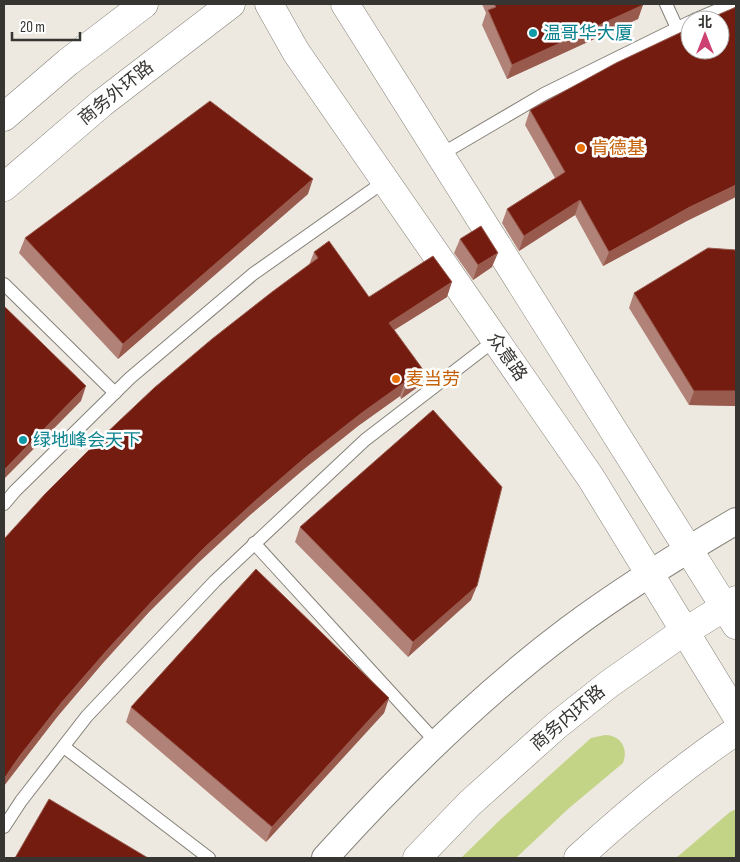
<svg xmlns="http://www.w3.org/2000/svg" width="740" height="862" viewBox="0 0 740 862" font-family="'Sofia Sans Condensed','Noto Sans SC',sans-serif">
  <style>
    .green { fill: #c4d487 }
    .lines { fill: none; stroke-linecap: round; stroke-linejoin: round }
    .lane-casing { stroke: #858179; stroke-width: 14 }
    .street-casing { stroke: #858179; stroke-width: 28 }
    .secondary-casing { stroke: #858179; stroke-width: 29 }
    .lane { stroke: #fff; stroke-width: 12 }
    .street { stroke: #fff; stroke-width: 26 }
    .secondary { stroke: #fff; stroke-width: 28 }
    .wall { fill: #b18278 }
    .shaded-wall { fill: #995a4e }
    .building { fill: #741c10; stroke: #995a4e }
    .culture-dot { fill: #0f9aa8; stroke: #fff; stroke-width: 2 }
    .food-dot { fill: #e8710a; stroke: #fff; stroke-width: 2 }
    .labels { text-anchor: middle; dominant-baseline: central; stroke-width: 5; stroke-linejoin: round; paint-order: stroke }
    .culture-label { font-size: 18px; fill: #0d838f; stroke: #fff; text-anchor: start }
    .street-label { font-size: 18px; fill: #373532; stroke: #fff }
    .food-label { font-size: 18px; fill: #c56008; stroke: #fff; text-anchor: start }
  </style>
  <rect width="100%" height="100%" fill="#eee9e0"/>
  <!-- green -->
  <g class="green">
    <path d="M 605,735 C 620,735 629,748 623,763 L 568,809 L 516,858 L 461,858 L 501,819 L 591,738 Z"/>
    <path d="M 736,809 L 736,858 L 676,858 L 730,812 Z"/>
  </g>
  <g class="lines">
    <defs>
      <g id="lane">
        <path d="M 666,4 L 677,28"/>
        <path d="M 694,20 L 732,4"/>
        <path d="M 440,155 L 544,94 L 690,22"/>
        <path d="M 4,284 L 115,393"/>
        <path d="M 4,504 L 15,491 L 130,378 L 253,274 L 385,181"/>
        <path d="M 254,543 L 436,742"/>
        <path d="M 64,747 L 209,858"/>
        <path d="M 4,827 L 21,801 L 87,716 L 215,581 L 365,440 L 495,340"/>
      </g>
      <path id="street" d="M 325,858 C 399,776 479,697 568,630 C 621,590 678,555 736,521"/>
      <g id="secondary">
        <path d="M 269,4 L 296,52 L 591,478 L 736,715"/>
        <path d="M 345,4 L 736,625"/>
        <path d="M 4,117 L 68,62 L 144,4"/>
        <path d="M 4,187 L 102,103 L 231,4"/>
        <path d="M 417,858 L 470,803 L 556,726 L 609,684 L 673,639 L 736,600"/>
        <path d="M 578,858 C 628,812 680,769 736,731"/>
      </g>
    </defs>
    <!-- lane casing -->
    <use href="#lane" class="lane-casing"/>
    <!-- street casing -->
    <use href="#street" class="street-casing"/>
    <!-- secondary casing -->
    <use href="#secondary" class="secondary-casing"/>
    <!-- lane -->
    <use href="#lane" class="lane"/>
    <!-- street -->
    <use href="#street" class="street"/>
    <!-- secondary -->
    <use href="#secondary" class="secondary"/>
  </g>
  <!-- wall -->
  <g class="wall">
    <path d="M 482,4 L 643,4 L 638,19 L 507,79 L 482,25 L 486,13 Z"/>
    <path d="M 530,110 L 685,222 L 603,266 L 575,215 L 519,251 L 502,223 L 507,209 L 555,178 L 525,125 Z"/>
    <path d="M 308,194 L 118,359 L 19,253 L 25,238 Z"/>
    <path d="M 460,239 L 492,267 L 473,280 L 454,253 Z"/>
    <path d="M 736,250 L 736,406 L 689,405 L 629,308 L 634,293 Z"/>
    <path d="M 314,252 L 369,297 L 447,297 L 394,330 L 424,371 L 419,386 L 401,399 L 400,396 L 358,426 L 303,470 L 250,515 L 199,562 L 149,612 L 102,664 L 57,717 L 14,772 L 309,265 Z"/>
    <path d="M 300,527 L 471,600 L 408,657 L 295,542 Z"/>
    <path d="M 389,698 L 384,713 L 266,842 L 126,722 L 131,707 Z"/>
  </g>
  <!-- shaded-wall -->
  <g class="shaded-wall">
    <path d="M 643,5 L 638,19 L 507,79 L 512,65 Z"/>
    <path d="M 313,179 L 308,194 L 118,359 L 123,344 Z"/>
    <path d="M 736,185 L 736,197 L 685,222 L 603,266 L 609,252 L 690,207 Z"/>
    <path d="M 580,200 L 575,215 L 519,251 L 524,236 Z"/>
    <path d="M 498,253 L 492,267 L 473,280 L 478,265 Z"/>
    <path d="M 452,282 L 447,297 L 383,337 L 389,323 Z"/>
    <path d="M 424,371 L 419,386 L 401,399 L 407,384 Z"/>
    <path d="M 405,382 L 400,396 L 358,426 L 303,470 L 250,515 L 199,562 L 149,612 L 102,664 L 57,717 L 4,786 L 4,779 L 19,757 L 62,702 L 108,649 L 155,598 L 204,548 L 255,501 L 308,455 L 363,412 Z"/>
    <path d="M 86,386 L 81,401 L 4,479 L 4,470 Z"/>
    <path d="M 694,391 L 736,391 L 736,406 L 689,405 Z"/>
    <path d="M 477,586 L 471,600 L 408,657 L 413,642 Z"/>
    <path d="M 389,698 L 384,713 L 266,842 L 272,827 Z"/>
  </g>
  <!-- building -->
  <g class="building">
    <path d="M 494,4 L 643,4 L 643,5 L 512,65 L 488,10 L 496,7 Z"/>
    <path d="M 736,7 L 736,185 L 690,207 L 609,252 L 580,200 L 524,236 L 507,209 L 565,172 L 530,110 L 616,63 L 690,28 L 690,50 L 720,50 L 720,20 L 706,20 Z"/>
    <path d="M 210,101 L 313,179 L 123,344 L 25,238 Z"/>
    <path d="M 481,226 L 498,253 L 478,265 L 460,239 Z"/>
    <path d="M 329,241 L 369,297 L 433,256 L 452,282 L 389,323 L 424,371 L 407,384 L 405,382 L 363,412 L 308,455 L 255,501 L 204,548 L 155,598 L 108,649 L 62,702 L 19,757 L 4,779 L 4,539 L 45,494 L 99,440 L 154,388 L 212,339 L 272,292 L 318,258 L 314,252 Z"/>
    <path d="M 708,248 L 736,250 L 736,391 L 694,391 L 634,293 Z"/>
    <path d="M 4,306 L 86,386 L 4,470 Z"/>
    <path d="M 433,410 L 502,487 L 477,586 L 413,642 L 300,527 Z"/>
    <path d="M 256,569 L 389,698 L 272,827 L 131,707 Z"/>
    <path d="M 49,799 L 148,858 L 15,858 Z"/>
  </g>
  <!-- markers -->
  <g class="culture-dot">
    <circle cx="533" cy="33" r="5"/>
    <circle cx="23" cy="440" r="5"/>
  </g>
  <g class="food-dot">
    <circle cx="581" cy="148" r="5"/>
    <circle cx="396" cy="379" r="5"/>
  </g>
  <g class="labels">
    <!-- culture labels -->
    <g class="culture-label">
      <text x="543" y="33">温哥华大厦</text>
      <text x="33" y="440">绿地峰会天下</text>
    </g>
    <!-- street labels -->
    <g class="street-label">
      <text transform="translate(116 93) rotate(-39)">商务外环路</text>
      <text transform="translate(507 357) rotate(55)">众意路</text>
      <text transform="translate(568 718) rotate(-40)">商务内环路</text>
    </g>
    <!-- food labels -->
    <g class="food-label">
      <text x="591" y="148">肯德基</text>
      <text x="406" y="379">麦当劳</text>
    </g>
  </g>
  <!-- border -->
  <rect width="740" height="862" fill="none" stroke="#373532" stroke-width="10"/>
  <!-- north arrow -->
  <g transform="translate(705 35)"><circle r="24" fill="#ffffff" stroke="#afaead"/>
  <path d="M0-4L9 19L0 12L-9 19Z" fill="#cc4072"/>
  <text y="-8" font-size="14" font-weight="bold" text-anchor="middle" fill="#373532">北</text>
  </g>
  <!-- scale -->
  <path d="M12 32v8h68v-8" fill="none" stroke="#373532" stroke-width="2.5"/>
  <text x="20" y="32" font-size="15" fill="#373532" stroke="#ffffff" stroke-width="4" paint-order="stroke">20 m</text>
</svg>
